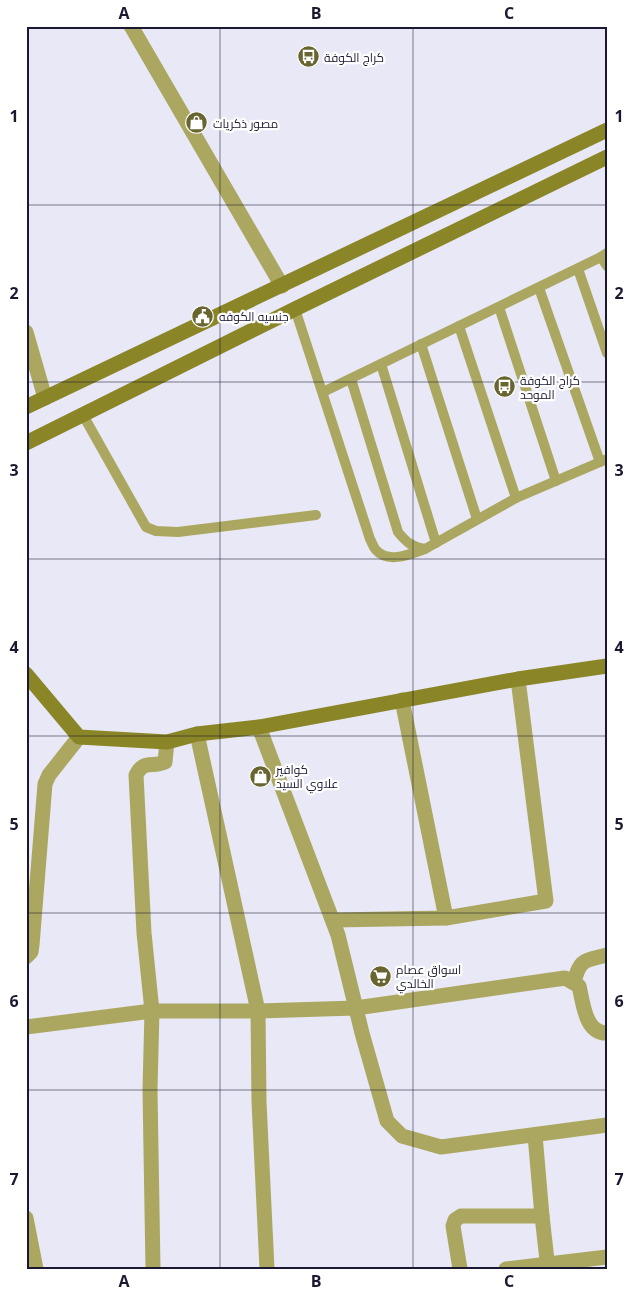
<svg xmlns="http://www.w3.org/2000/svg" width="633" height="1295" viewBox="0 0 633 1295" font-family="'Open Sans',Cairo,sans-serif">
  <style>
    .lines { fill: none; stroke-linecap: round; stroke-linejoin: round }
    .lane { stroke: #aba760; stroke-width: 10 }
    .street { stroke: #aba760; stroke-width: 15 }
    .secondary { stroke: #8a8527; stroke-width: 15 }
    .grid { fill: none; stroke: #1b1932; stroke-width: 1; stroke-opacity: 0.55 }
    .labels { text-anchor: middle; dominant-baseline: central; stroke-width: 4.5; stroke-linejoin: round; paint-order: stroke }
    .poi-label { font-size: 12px; fill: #1b1932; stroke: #fff; text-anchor: start }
    .neatline { fill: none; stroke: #1b1932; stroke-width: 2 }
    .grid-label { font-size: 16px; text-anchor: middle; font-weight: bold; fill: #1b1932 }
  </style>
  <rect width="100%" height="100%" fill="#e8e8f6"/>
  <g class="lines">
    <!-- lane -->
    <g class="lane">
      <path d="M 601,257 L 607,266"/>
      <path d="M 578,269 L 607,353"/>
      <path d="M 539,288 L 600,462"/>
      <path d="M 499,307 L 556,481"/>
      <path d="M 295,309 L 370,539 C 372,542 373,547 376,550 C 388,564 411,554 425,549 L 516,498 L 607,459"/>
      <path d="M 459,326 L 516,498"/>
      <path d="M 421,344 L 477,519"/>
      <path d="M 381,364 L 436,543"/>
      <path d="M 351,379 L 398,532 C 406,542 412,547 425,549"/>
      <path d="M 323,392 L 601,257 L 607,253"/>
      <path d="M 83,415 L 146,527 L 156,531 L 178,532 L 316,515"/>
    </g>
    <!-- street -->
    <g class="street">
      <path d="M 131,26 L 282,286"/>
      <path d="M 26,332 L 45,398"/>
      <path d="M 402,700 L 446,918"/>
      <path d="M 259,727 L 338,935 L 362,1033 L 387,1121 L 402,1136 L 441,1147 L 607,1125"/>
      <path d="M 197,734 L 258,1011 L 259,1102 L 267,1269"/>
      <path d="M 333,920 L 446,918 L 546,901 L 518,679"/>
      <path d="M 26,957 L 31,952 L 32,945 L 45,784 L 49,775 L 79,737"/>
      <path d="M 574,982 C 580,958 585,961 607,955"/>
      <path d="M 26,1027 L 152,1011 L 258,1011 L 356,1008 L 565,978 L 579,986 C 583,1002 585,1034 607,1033"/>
      <path d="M 535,1135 L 542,1216"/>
      <path d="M 26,1218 L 36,1269"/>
      <path d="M 153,1269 L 150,1090 L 152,1011 L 144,933 L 136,775 C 144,759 152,768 165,762 L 167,742"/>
      <path d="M 460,1269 L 453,1226 L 455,1220 L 461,1216 L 542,1216 L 548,1269"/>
      <path d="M 506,1269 L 607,1257"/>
    </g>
    <!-- secondary -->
    <g class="secondary">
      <path d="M 26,407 L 607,130"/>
      <path d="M 26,443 L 295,309 L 607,157"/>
      <path d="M 26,674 L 79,737 L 167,742 L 197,734 L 259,727 L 518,679 L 607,666"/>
    </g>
  </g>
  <!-- grid -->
  <path class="grid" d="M 220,26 L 220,1269M 413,26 L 413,1269M 26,205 L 607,205M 26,382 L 607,382M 26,559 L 607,559M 26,736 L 607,736M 26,913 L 607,913M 26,1090 L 607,1090"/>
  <!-- icons -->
  <defs>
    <symbol id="bus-disc" viewBox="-11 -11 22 22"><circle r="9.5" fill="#686531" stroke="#fff"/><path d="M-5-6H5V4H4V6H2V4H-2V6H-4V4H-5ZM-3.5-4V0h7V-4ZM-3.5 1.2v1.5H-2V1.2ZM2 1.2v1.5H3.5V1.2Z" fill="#fff"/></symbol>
    <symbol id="shop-disc" viewBox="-11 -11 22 22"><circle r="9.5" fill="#686531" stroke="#fff"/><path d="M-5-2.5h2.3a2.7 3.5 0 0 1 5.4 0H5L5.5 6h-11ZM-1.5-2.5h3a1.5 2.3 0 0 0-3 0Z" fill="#fff"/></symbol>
    <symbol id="civic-disc" viewBox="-11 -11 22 22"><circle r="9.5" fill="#686531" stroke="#fff"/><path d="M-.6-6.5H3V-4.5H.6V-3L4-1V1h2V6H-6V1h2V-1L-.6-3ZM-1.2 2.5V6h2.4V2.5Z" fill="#fff"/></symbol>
    <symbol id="supermarket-disc" viewBox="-11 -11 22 22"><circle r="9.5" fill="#686531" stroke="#fff"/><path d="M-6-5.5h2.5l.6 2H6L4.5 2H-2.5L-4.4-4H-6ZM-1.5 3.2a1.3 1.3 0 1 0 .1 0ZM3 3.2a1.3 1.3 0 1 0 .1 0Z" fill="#fff"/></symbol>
  </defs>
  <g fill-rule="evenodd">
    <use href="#bus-disc" x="296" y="44" width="25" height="25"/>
    <use href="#shop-disc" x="184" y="110" width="25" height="25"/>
    <use href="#civic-disc" x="190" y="304" width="25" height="25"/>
    <use href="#bus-disc" x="492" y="374" width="25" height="25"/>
    <use href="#shop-disc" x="248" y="764" width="25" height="25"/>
    <use href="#supermarket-disc" x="368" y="964" width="25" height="25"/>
  </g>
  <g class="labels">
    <!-- poi labels -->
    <g class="poi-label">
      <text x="324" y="57">كراج الكوفة</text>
      <text x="213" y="123">مصور ذكريات</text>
      <text x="219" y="316">جنسيه الكوفه</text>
      <text x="520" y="380">كراج الكوفة<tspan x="520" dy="14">الموحد</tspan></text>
      <text x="276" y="769">كوافير<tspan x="276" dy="14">علاوي السيد</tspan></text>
      <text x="396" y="969">اسواق عصام<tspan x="396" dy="14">الخالدي</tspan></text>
    </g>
  </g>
  <!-- border -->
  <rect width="633" height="1295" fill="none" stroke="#ffffff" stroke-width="55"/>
  <rect x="28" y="28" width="578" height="1240" class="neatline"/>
  <g class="grid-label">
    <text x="124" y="19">A</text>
    <text x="316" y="19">B</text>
    <text x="509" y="19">C</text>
    <text x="14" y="122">1</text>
    <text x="619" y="122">1</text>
    <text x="14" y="299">2</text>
    <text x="619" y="299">2</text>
    <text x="14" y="476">3</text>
    <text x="619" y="476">3</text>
    <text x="14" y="653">4</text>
    <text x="619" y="653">4</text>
    <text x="14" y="830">5</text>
    <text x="619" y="830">5</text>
    <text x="14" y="1007">6</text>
    <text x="619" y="1007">6</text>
    <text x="14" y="1185">7</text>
    <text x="619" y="1185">7</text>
    <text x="124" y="1287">A</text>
    <text x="316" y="1287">B</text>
    <text x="509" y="1287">C</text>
  </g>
</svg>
